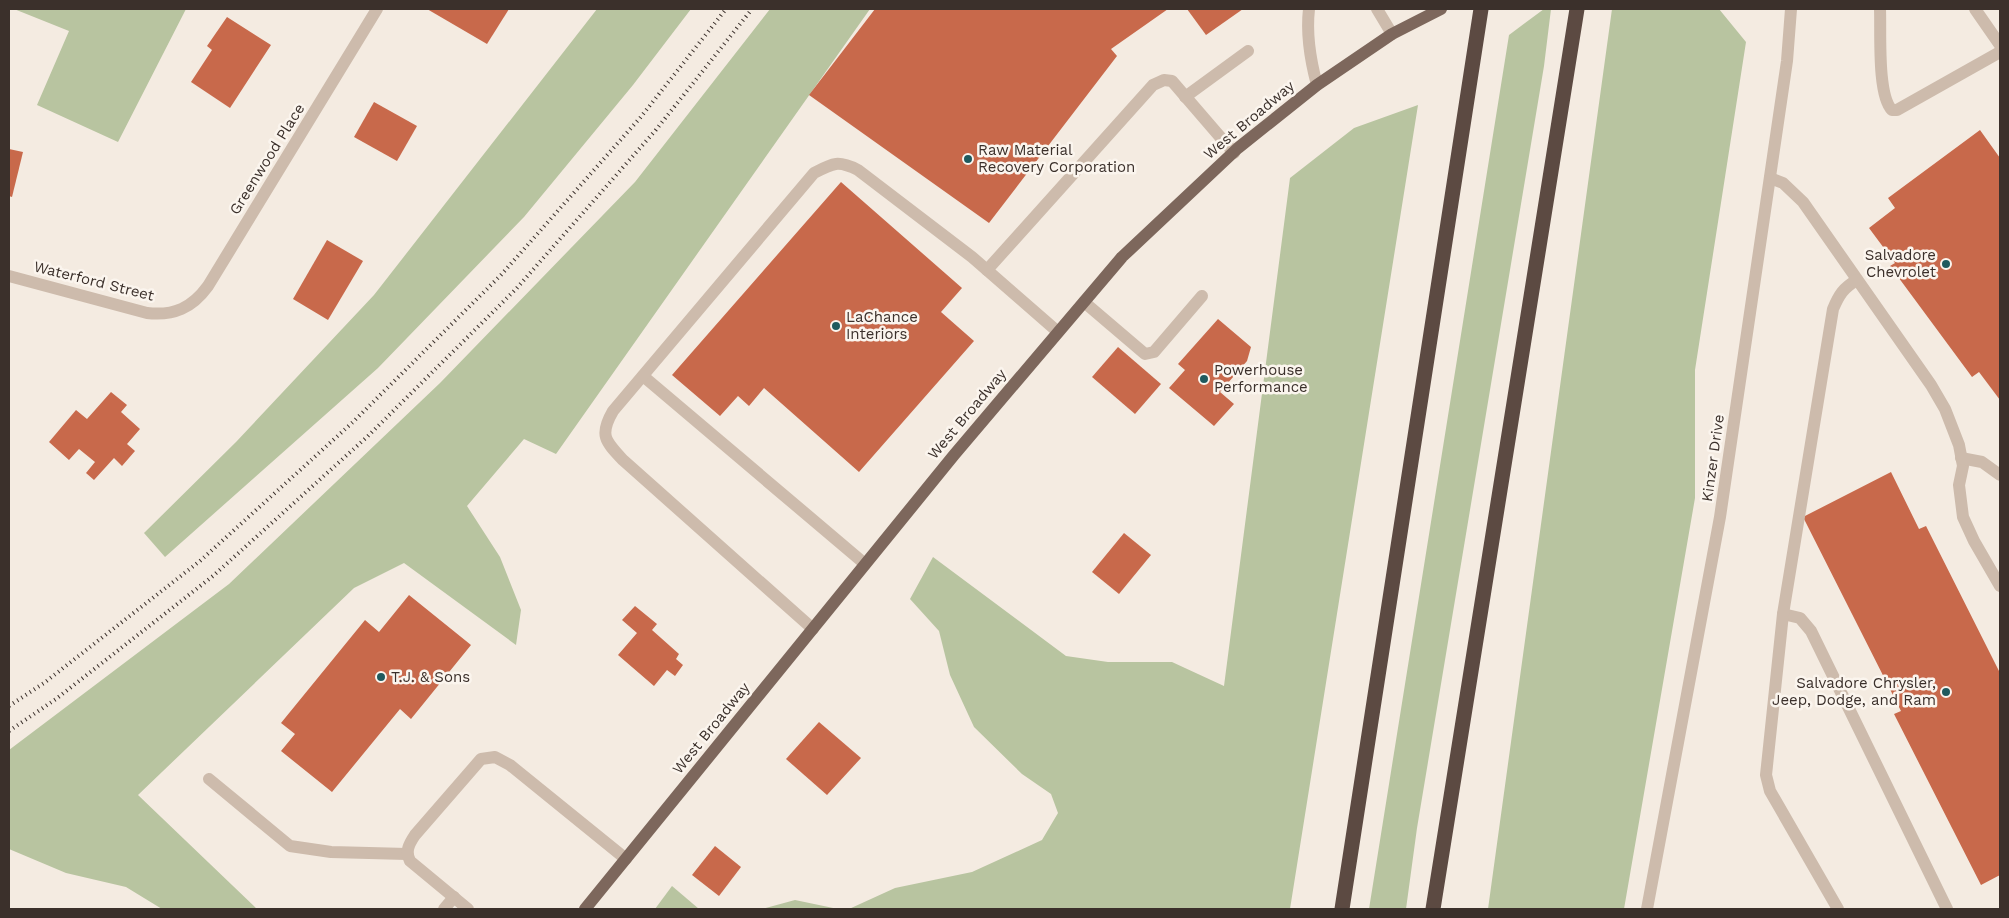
<svg xmlns="http://www.w3.org/2000/svg" width="2009" height="918" viewBox="0 0 2009 918" font-family="'Work Sans',sans-serif">
  <style>
    .green { fill: #b8c4a0 }
    .building { fill: #c8694b }
    .lines { fill: none; stroke-linecap: round; stroke-linejoin: round }
    .minor { stroke: #cdbbac; stroke-width: 12 }
    .major { stroke: #7d675c; stroke-width: 12 }
    .highway { stroke: #5c4a42; stroke-width: 15 }
    .rail { stroke: #3b302b; stroke-width: 4; stroke-dasharray: 1 4; stroke-linecap: butt }
    .poi-dot { fill: #1f5a5e; stroke: #fbf5ee; stroke-width: 2 }
    .labels { text-anchor: middle; dominant-baseline: central; stroke-width: 5; stroke-linejoin: round; paint-order: stroke }
    .street-label { font-size: 15px; fill: #3b302b; stroke: #fbf5ee }
    .poi-label { font-size: 15px; fill: #3b302b; stroke: #fbf5ee; text-anchor: start }
  </style>
  <rect width="100%" height="100%" fill="#f4ebe1"/>
  <!-- green -->
  <g class="green">
    <path d="M 14,9 L 186,9 L 118,142 L 37,105 L 69,31 Z"/>
    <path d="M 597,9 L 691,9 L 633,85 L 524,217 L 378,368 L 165,557 L 144,533 L 236,442 L 374,295 Z"/>
    <path d="M 770,9 L 870,9 L 556,454 L 524,439 L 467,506 L 500,557 L 521,610 L 516,645 L 404,563 L 354,588 L 138,795 L 257,909 L 162,909 L 126,887 L 66,873 L 9,849 L 9,750 L 229,584 L 440,383 L 635,182 Z"/>
    <path d="M 1544,9 L 1551,9 L 1544,66 L 1417,828 L 1406,909 L 1369,909 L 1509,35 Z"/>
    <path d="M 1612,9 L 1719,9 L 1746,42 L 1695,370 L 1695,498 L 1624,909 L 1488,909 Z"/>
    <path d="M 1418,105 L 1290,909 L 849,909 L 895,888 L 972,872 L 1042,840 L 1058,813 L 1051,794 L 1022,774 L 974,727 L 950,675 L 939,631 L 910,599 L 933,557 L 1066,656 L 1108,662 L 1172,662 L 1224,686 L 1290,178 L 1354,128 Z"/>
    <path d="M 672,886 L 699,909 L 655,909 Z"/>
    <path d="M 795,900 L 838,909 L 762,909 Z"/>
  </g>
  <!-- building -->
  <g class="building">
    <path d="M 427,9 L 509,9 L 487,44 Z"/>
    <path d="M 875,9 L 1168,9 L 1111,49 L 1117,56 L 989,223 L 809,95 Z"/>
    <path d="M 1187,9 L 1243,9 L 1206,35 Z"/>
    <path d="M 227,17 L 271,45 L 230,108 L 191,82 L 212,50 L 207,46 Z"/>
    <path d="M 374,102 L 417,126 L 397,161 L 354,137 Z"/>
    <path d="M 1980,130 L 2000,158 L 2000,400 L 1979,372 L 1972,377 L 1890,266 L 1895,263 L 1869,228 L 1895,208 L 1888,198 Z"/>
    <path d="M 9,149 L 23,152 L 12,197 L 9,196 Z"/>
    <path d="M 841,182 L 962,288 L 941,312 L 974,341 L 859,472 L 764,388 L 749,406 L 738,396 L 720,416 L 672,375 Z"/>
    <path d="M 327,240 L 363,261 L 328,320 L 293,299 Z"/>
    <path d="M 1218,319 L 1251,347 L 1247,361 L 1220,392 L 1234,404 L 1214,426 L 1169,388 L 1185,370 L 1178,364 Z"/>
    <path d="M 1118,347 L 1161,384 L 1135,414 L 1092,377 Z"/>
    <path d="M 111,392 L 127,405 L 121,412 L 140,429 L 127,444 L 135,451 L 122,466 L 114,458 L 94,480 L 86,473 L 95,462 L 79,449 L 69,460 L 49,442 L 76,410 L 87,419 Z"/>
    <path d="M 1891,472 L 1919,529 L 1926,526 L 2000,673 L 2000,875 L 1981,885 L 1894,714 L 1901,711 L 1803,517 Z"/>
    <path d="M 1124,533 L 1151,555 L 1119,594 L 1092,572 Z"/>
    <path d="M 409,595 L 471,645 L 411,719 L 400,709 L 332,792 L 281,751 L 295,734 L 281,723 L 365,620 L 379,632 Z"/>
    <path d="M 635,606 L 657,624 L 652,630 L 679,654 L 676,659 L 683,665 L 675,676 L 667,670 L 654,686 L 618,655 L 637,633 L 622,620 Z"/>
    <path d="M 819,722 L 861,758 L 827,795 L 786,759 Z"/>
    <path d="M 715,846 L 741,867 L 719,896 L 692,875 Z"/>
  </g>
  <g class="lines">
    <!-- minor -->
    <g class="minor">
      <path d="M 1309,9 C 1306,35 1310,59 1317,85"/>
      <path d="M 1377,9 L 1392,34"/>
      <path d="M 1880,9 C 1881,31 1877,95 1892,110 L 1897,110 L 2000,52"/>
      <path d="M 1975,9 L 2000,45"/>
      <path d="M 1185,97 L 1248,51"/>
      <path d="M 1770,178 L 1783,183 L 1803,202 L 1931,385 L 1945,409 L 1959,445 L 1963,466 L 1959,485 L 1963,517 L 1974,541 L 2000,586"/>
      <path d="M 987,270 L 1153,85 L 1164,80 L 1172,81 L 1234,153"/>
      <path d="M 9,276 L 147,313 C 174,316 192,308 208,286 L 377,9"/>
      <path d="M 1084,302 L 1145,354 L 1154,352 L 1202,296"/>
      <path d="M 643,376 L 865,564"/>
      <path d="M 1961,458 L 1982,462 L 2000,475"/>
      <path d="M 1783,614 L 1800,618 L 1811,631 L 1947,909"/>
      <path d="M 813,629 L 623,460 C 605,441 599,435 613,411 L 814,173 C 833,163 838,160 858,170 L 972,257 L 1058,332"/>
      <path d="M 209,779 L 290,846 L 331,852 L 407,854"/>
      <path d="M 444,909 L 454,897"/>
      <path d="M 468,909 L 410,861 C 405,851 409,844 415,835 L 481,759 L 495,757 L 510,765 L 626,859"/>
      <path d="M 1647,909 L 1720,517 L 1787,61 L 1791,9"/>
      <path d="M 1838,909 L 1770,791 L 1766,775 L 1783,614 L 1833,309 C 1839,295 1843,288 1857,280"/>
    </g>
    <!-- major -->
    <path class="major" d="M 585,909 L 954,455 L 1122,257 L 1238,148 L 1317,85 L 1392,34 L 1441,9"/>
    <!-- highway -->
    <g class="highway">
      <path d="M 1342,909 L 1481,9"/>
      <path d="M 1433,909 L 1577,9"/>
    </g>
    <!-- rail -->
    <g class="rail">
      <path d="M 9,706 L 44,683 L 200,561 L 353,422 L 501,275 L 640,118 L 726,9"/>
      <path d="M 9,731 L 56,699 L 213,576 L 367,437 L 516,289 L 655,131 L 752,9"/>
    </g>
  </g>
  <!-- markers -->
  <g class="poi-dot">
    <circle cx="968" cy="159" r="5"/>
    <circle cx="1946" cy="264" r="5"/>
    <circle cx="836" cy="326" r="5"/>
    <circle cx="1204" cy="379" r="5"/>
    <circle cx="381" cy="677" r="5"/>
    <circle cx="1946" cy="692" r="5"/>
  </g>
  <g class="labels">
    <!-- street labels -->
    <g class="street-label">
      <text transform="translate(1249 120) rotate(-40)">West Broadway</text>
      <text transform="translate(267 159) rotate(-58)">Greenwood Place</text>
      <text transform="translate(94 281) rotate(14)">Waterford Street</text>
      <text transform="translate(967 414) rotate(-50)">West Broadway</text>
      <text transform="translate(1713 458) rotate(-82)">Kinzer Drive</text>
      <text transform="translate(711 728) rotate(-51)">West Broadway</text>
    </g>
    <!-- poi labels -->
    <g class="poi-label">
      <text x="978" y="150">Raw Material<tspan x="978" dy="17">Recovery Corporation</tspan></text>
      <text x="1936" y="255" text-anchor="end">Salvadore<tspan x="1936" dy="17">Chevrolet</tspan></text>
      <text x="846" y="317">LaChance<tspan x="846" dy="17">Interiors</tspan></text>
      <text x="1214" y="370">Powerhouse<tspan x="1214" dy="17">Performance</tspan></text>
      <text x="391" y="677">T.J. &amp; Sons</text>
      <text x="1936" y="683" text-anchor="end">Salvadore Chrysler,<tspan x="1936" dy="17">Jeep, Dodge, and Ram</tspan></text>
    </g>
  </g>
  <!-- border -->
  <rect width="2009" height="918" fill="none" stroke="#3b302b" stroke-width="20"/>
</svg>
